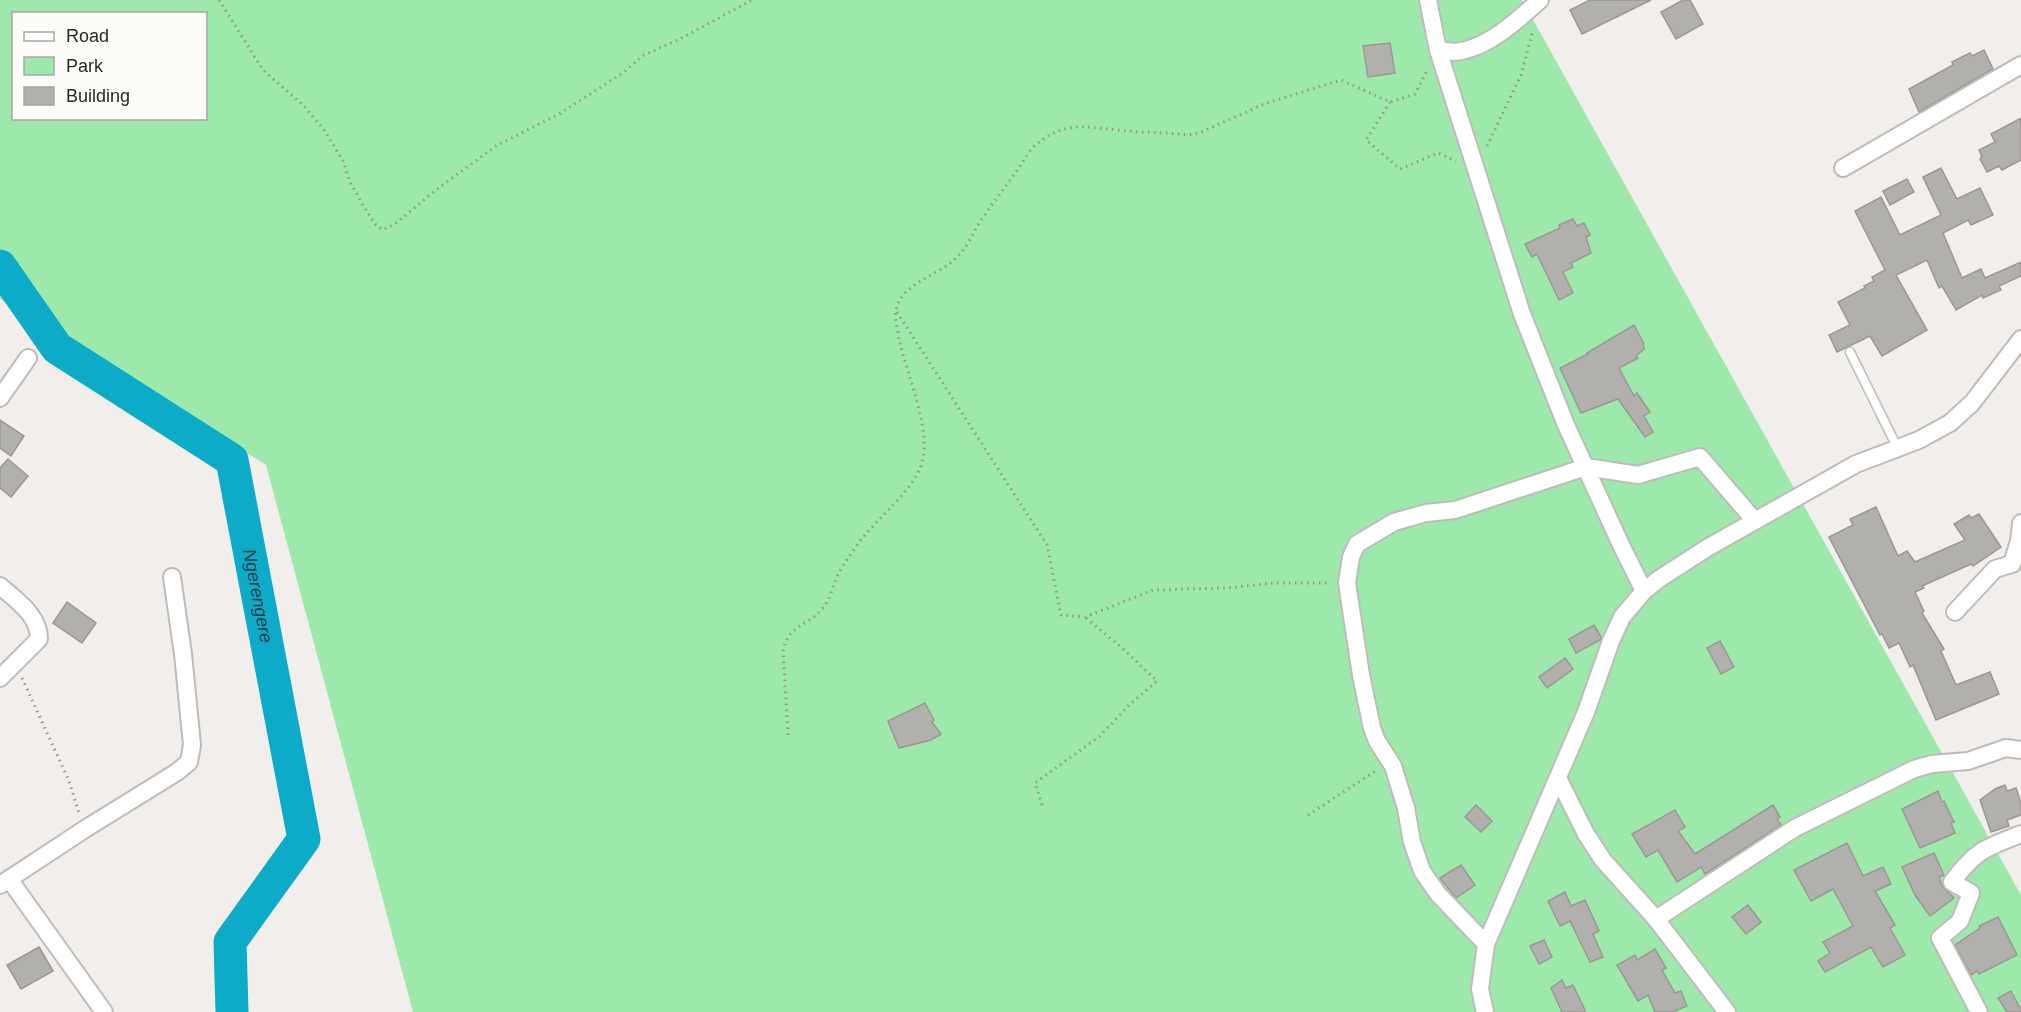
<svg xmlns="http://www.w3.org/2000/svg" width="2021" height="1012" viewBox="0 0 2021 1012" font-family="Arial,sans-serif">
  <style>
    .green { fill: #9de9ab; fill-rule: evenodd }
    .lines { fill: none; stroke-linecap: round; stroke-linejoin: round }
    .river { stroke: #0cacc9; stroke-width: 33 }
    .building { fill: #b2b0ad; stroke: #9a9794; stroke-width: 1.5 }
    .lane-casing { stroke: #bebcb8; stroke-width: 11 }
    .street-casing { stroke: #bebcb8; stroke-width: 20 }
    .path { stroke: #969592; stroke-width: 3; stroke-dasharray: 1.5 4.5; stroke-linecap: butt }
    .lane { stroke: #fff; stroke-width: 8 }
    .street { stroke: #fff; stroke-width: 16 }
    .labels { text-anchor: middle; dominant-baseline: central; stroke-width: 4.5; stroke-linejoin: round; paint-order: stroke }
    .water-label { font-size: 18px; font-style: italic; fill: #22393f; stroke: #fefcf8 }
  </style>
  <rect width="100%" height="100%" fill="#f1eeeb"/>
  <!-- green -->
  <path class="green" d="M 0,0 L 1522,0 L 2021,895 L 2021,1012 L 413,1012 L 266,465 L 0,299 ZM 14,14 L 206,14 L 206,118 L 14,118 Z"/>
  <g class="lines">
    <!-- river -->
    <path class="river" id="s1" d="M 0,266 L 57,348 L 232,460 L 304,839 L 230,942 L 232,1012"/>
  </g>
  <!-- building -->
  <g class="building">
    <path d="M 1590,0 L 1651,0 L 1582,34 L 1570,10 Z"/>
    <path d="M 1683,0 L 1690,0 L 1703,24 L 1676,39 L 1661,12 Z"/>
    <path d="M 1390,43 L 1395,73 L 1368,77 L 1363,46 Z"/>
    <path d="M 1984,50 L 1993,69 L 1919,112 L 1909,89 L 1953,65 L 1952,62 L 1970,53 L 1972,56 Z"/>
    <path d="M 2021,118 L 2021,160 L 2002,170 L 1999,166 L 1987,172 L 1980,159 L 1982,157 L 1979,150 L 1995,142 L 1991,134 Z"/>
    <path d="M 1941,168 L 1957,199 L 1980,188 L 1993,215 L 1971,225 L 1968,220 L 1943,233 L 1962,278 L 1981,269 L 1985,278 L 2021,262 L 2021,276 L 1999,286 L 2001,290 L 1983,298 L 1982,295 L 1956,310 L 1942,286 L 1939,288 L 1927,260 L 1896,275 L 1927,330 L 1882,356 L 1870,336 L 1837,352 L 1829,335 L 1850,325 L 1838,302 L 1865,288 L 1864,286 L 1874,281 L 1872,277 L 1885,270 L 1855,211 L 1881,197 L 1900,235 L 1941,215 L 1923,177 Z"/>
    <path d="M 1907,179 L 1914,192 L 1890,205 L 1883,191 Z"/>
    <path d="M 1573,219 L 1577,226 L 1584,223 L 1590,235 L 1586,237 L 1591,253 L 1571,263 L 1573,267 L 1563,272 L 1573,293 L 1559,300 L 1537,254 L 1532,257 L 1525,244 L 1560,228 L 1559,225 Z"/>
    <path d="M 1634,325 L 1643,342 L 1644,349 L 1636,356 L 1638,358 L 1619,368 L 1634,396 L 1637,393 L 1650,412 L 1644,416 L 1653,432 L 1645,437 L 1618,399 L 1581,413 L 1560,368 L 1588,354 L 1587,353 Z"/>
    <path d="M 0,420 L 24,436 L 11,456 L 0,448 Z"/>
    <path d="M 8,459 L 28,476 L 11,497 L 0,488 L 0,468 Z"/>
    <path d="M 1876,507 L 1898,556 L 1907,551 L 1915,562 L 1965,540 L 1954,524 L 1969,515 L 1971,518 L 1979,514 L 2001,547 L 1973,566 L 1971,564 L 1922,586 L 1924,588 L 1915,592 L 1924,611 L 1922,613 L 1944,649 L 1941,651 L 1956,685 L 1990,672 L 1999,694 L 1936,720 L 1913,665 L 1910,667 L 1899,643 L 1889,648 L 1882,634 L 1880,635 L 1829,537 L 1853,525 L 1850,519 Z"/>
    <path d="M 67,602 L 96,623 L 82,643 L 53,623 Z"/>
    <path d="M 1594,625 L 1601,637 L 1600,640 L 1576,653 L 1569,639 Z"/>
    <path d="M 1720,641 L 1734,667 L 1721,674 L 1707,648 Z"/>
    <path d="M 1565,658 L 1573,669 L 1547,688 L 1539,677 Z"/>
    <path d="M 925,703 L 934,720 L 932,722 L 941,734 L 931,740 L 899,748 L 888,721 Z"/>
    <path d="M 2005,785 L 2007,791 L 2016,788 L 2021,803 L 2021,815 L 2007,820 L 2009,826 L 1991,832 L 1980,800 L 1995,789 Z"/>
    <path d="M 1938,791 L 1942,802 L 1944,801 L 1954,822 L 1951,823 L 1955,833 L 1920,848 L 1902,809 Z"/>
    <path d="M 1476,805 L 1492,821 L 1481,832 L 1465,817 Z"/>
    <path d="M 1773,805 L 1780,817 L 1777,819 L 1781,825 L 1705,874 L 1701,867 L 1677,882 L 1658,850 L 1646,857 L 1632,834 L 1675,810 L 1685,827 L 1678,831 L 1695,854 Z"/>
    <path d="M 1847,843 L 1863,876 L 1883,867 L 1891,884 L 1875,891 L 1895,925 L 1890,928 L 1905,955 L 1883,967 L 1871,947 L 1825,972 L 1818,961 L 1830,953 L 1823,942 L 1853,926 L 1833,889 L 1811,901 L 1794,870 Z"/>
    <path d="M 1934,853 L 1944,875 L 1939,877 L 1942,886 L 1954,898 L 1930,916 L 1915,895 L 1902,867 Z"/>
    <path d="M 1461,865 L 1475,885 L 1456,898 L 1440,878 Z"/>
    <path d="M 1565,892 L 1571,906 L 1585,900 L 1599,931 L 1593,934 L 1603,957 L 1590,962 L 1570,921 L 1560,926 L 1548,901 Z"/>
    <path d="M 1748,905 L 1761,922 L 1746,934 L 1732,917 Z"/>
    <path d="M 1998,917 L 2017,955 L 1979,974 L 1977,971 L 1971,975 L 1955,945 L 1980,928 L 1979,926 Z"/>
    <path d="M 1544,940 L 1552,957 L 1539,964 L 1530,946 Z"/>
    <path d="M 39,947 L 53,971 L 21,989 L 7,965 Z"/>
    <path d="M 1655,949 L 1666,968 L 1662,970 L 1675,993 L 1681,991 L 1687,1006 L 1672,1012 L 1655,1012 L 1648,995 L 1638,1001 L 1617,965 L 1635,955 L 1637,960 Z"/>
    <path d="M 1562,980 L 1566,988 L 1573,985 L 1586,1012 L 1562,1012 L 1551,988 Z"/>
    <path d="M 2011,991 L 2021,1010 L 2021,1012 L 2007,1012 L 1998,998 Z"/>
  </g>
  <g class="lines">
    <defs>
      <path id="lane" d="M 1850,352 L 1897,447"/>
      <g id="street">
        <path d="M 1428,0 L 1438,50 L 1522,314 L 1566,425 L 1622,547 L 1644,591"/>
        <path d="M 1438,50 C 1445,51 1454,53 1461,51 C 1490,46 1519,19 1540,0"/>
        <path d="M 1843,168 L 2021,65"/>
        <path d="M 0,398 L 28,358"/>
        <path d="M 0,586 C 17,601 39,615 39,639 L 0,678"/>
        <path d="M 1955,612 L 1995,569 L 2012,564 L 2019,541 L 2021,523"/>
        <path d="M 1558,778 L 1586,834 L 1603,860 L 1656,919 L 1727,1012"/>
        <path d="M 9,879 L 104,1012"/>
        <path d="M 0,885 L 85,829 L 177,772 L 189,762 L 192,745 L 183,654 L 172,577"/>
        <path d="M 1656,919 L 1795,828 L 1914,769 L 1932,764 L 1968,761 L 2006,748 L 2021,750"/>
        <path d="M 1486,944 L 1438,894 L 1422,871 L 1412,842 L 1406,808 L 1393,766 L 1377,741 L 1372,728 L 1361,675 L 1347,583 L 1351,557 L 1357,544 L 1394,522 L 1426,513 L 1455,510 L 1586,467 L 1638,475 L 1700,457 L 1755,521"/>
        <path d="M 1485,1012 L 1480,989 L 1486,944 L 1586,712 L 1611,641 L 1622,617 L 1644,591 L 1659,579 L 1707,548 L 1856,464 L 1919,440 L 1950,423 L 1972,403 L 2021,339"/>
        <path d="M 1979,1012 L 1940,938 L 1960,921 L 1971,893 L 1952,882 C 1976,850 1985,848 2021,834"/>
      </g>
    </defs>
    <!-- lane casing -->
    <use href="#lane" class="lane-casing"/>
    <!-- street casing -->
    <use href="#street" class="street-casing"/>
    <!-- path -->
    <g class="path">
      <path d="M 219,0 L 263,70 L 303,105 L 325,131 L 343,161 L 350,182 L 364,207 L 375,224 L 383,230 L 396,223 L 436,190 L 496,146 L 559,114 L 624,72 L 644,55 L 680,39 L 752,0"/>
      <path d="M 1390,102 L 1366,140 L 1400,169 L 1438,153 L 1456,161"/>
      <path d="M 1487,146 L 1521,75 L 1533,30"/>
      <path d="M 897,312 L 1047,545 L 1061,615 L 1085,617 L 1153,590 L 1227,588 L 1273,583 L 1330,583"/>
      <path d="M 22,678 L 69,781 L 79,813"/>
      <path d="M 788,735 L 783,649 C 792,621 807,628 823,608 C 830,599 832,589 836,579 C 841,568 848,558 855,548 C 874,520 903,501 919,471 C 936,436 906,375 899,338 C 898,330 894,319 896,311 C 900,283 939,276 956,258 C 967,248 973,233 981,220 C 998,196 1016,174 1031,149 C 1062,121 1080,126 1118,130 C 1141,133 1164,132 1188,135 L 1199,133 L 1264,104 L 1341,80 L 1390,102 L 1415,94 L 1427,71"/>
      <path d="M 1042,805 L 1035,783 L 1100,736 L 1128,706 L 1157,681 L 1122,648 L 1085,617"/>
      <path d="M 1308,815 L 1377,770"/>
    </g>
    <!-- lane -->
    <use href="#lane" class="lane"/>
    <!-- street -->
    <use href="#street" class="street"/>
  </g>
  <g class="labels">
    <!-- water labels -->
    <g class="water-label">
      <text stroke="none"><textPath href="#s1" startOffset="446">Ngerengere</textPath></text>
    </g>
  </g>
  <!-- legend -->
  <rect x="12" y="12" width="195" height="108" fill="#fefcf8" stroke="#a8a7a4" stroke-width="1.5"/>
  <rect x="24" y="32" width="30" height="9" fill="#ffffff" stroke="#a8a7a4" stroke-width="1.5"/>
  <text x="66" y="42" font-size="18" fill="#282826">Road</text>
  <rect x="24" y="57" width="30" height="18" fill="#9de9ab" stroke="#a8a7a4" stroke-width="1.5"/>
  <text x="66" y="72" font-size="18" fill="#282826">Park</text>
  <rect x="24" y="87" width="30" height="18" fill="#b2b0ad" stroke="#a8a7a4" stroke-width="1.5"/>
  <text x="66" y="102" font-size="18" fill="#282826">Building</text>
</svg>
